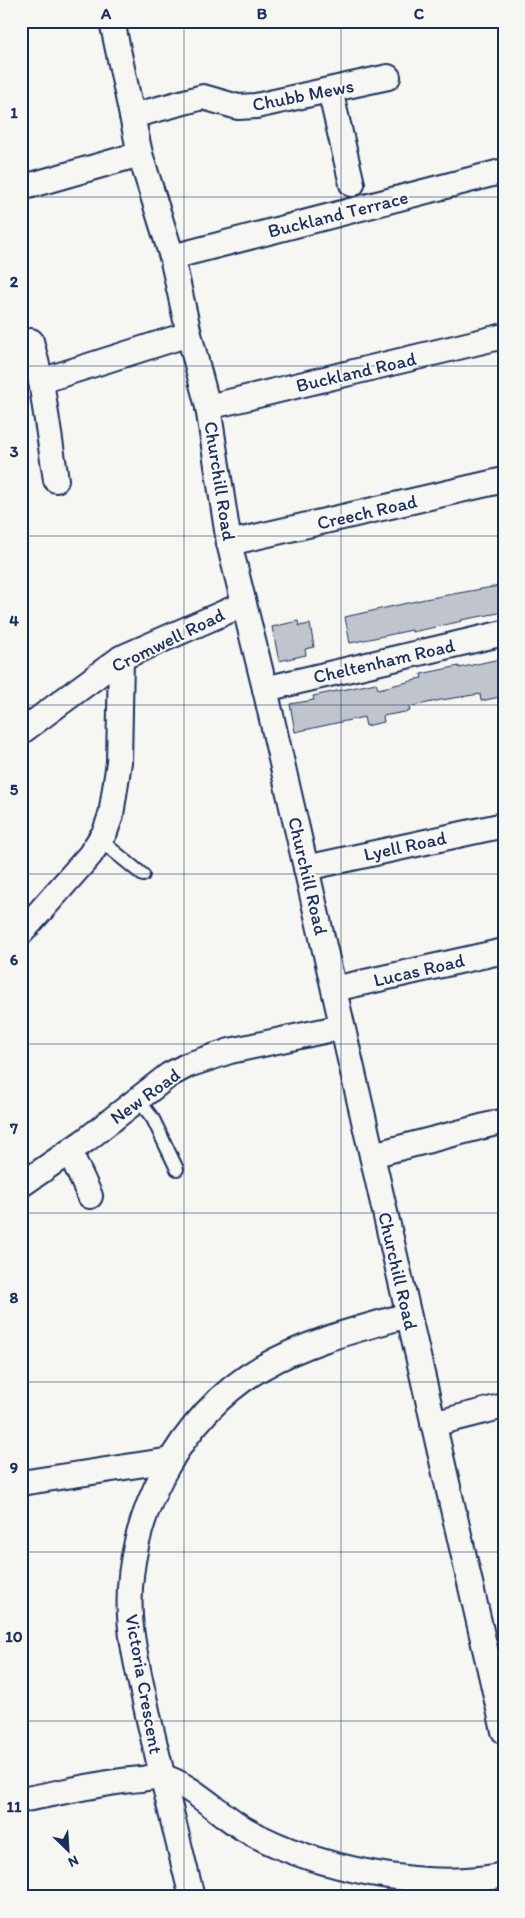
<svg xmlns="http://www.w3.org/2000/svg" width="525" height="1918" viewBox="0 0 525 1918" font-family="Itim,sans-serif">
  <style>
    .building { fill: #c0c4cd; stroke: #1b2f5e }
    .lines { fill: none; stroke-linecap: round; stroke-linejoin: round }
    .service-casing { stroke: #1b2f5e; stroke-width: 16 }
    .minor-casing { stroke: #1b2f5e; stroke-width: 28 }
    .service { stroke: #f6f6f2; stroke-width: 12 }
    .minor { stroke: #f6f6f2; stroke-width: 24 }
    .grid { fill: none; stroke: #1b2f5e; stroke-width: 1; stroke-opacity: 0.55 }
    .labels { text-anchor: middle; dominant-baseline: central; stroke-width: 4; stroke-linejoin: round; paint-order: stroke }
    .street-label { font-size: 19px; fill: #1b2f5e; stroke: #f6f6f2 }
    .neatline { fill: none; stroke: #1b2f5e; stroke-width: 2 }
    .grid-label { font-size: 16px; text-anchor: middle; font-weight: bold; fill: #1b2f5e }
  </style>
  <rect width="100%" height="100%" fill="#f6f6f2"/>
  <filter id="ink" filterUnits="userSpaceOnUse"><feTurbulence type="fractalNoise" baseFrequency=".02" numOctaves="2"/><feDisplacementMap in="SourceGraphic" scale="10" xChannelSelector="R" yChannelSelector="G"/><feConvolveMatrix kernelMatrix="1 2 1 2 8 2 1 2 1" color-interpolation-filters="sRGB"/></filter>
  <g filter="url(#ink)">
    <!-- building -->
    <g class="building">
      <path d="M 504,585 L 504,612 L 461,620 L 462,621 L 431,628 L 412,632 L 412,630 L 350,643 L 345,617 L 425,599 Z"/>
      <path d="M 298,621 L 299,626 L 310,624 L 314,647 L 305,649 L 306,655 L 279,661 L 272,627 Z"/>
      <path d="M 504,658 L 504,696 L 481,701 L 480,694 L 441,700 L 409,707 L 410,711 L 383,716 L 384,722 L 366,726 L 364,717 L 295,732 L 290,704 L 314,700 L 313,696 L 376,683 L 378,689 L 416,680 L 416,679 L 422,678 L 421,674 L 459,666 L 459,668 Z"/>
    </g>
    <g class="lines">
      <defs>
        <g id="service">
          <path d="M 100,840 L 143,875"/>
          <path d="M 138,1099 L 153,1119 L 177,1169"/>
        </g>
        <g id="minor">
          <path d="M 112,21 L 140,154 L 172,257 L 189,334 L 208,407 L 229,543 L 265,689 L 504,1731"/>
          <path d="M 330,90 L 352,184"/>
          <path d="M 132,116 L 203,97 L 238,107 L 256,106 L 388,77"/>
          <path d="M 21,188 L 140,154"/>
          <path d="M 172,257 L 504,171"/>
          <path d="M 31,341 L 41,381"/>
          <path d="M 208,407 L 504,336"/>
          <path d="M 56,480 L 41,381 L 189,334"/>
          <path d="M 229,543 L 504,480"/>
          <path d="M 265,689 L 504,633"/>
          <path d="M 21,732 L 121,658 L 244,604"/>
          <path d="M 306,868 L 504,825"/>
          <path d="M 21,933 L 90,855 L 105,832 L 111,815 L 119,762 L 121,658"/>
          <path d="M 334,989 L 504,951"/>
          <path d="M 70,1152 L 90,1196"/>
          <path d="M 372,1155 L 504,1121"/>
          <path d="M 21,1185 L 86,1140 L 169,1075 L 188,1065 L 230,1051 L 342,1027"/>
          <path d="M 433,1424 L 504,1406"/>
          <path d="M 21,1483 L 171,1460"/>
          <path d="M 21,1800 C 61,1793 101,1782 141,1779 C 148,1778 157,1776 163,1777 C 191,1784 221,1816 246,1830 C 314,1868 427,1892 504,1875"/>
          <path d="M 192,1897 C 177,1838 163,1779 149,1720 C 142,1686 132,1651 130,1616 C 124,1521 180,1414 263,1367 C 308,1341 359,1329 408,1315"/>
        </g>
      </defs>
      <!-- service casing -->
      <use href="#service" class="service-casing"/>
      <!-- minor casing -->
      <use href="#minor" class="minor-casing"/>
      <!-- service -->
      <use href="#service" class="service"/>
      <!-- minor -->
      <use href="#minor" class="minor"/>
    </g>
  </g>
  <!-- grid -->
  <path class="grid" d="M 184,21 L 184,1897M 341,21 L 341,1897M 21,197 L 504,197M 21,366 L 504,366M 21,536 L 504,536M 21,705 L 504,705M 21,874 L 504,874M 21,1044 L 504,1044M 21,1213 L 504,1213M 21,1382 L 504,1382M 21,1552 L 504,1552M 21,1721 L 504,1721"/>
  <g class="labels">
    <!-- street labels -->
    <g class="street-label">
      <text transform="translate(303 95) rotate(-11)">Chubb Mews</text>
      <text transform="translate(338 214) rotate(-14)">Buckland Terrace</text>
      <text transform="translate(356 372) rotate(-13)">Buckland Road</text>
      <text transform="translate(220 481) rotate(81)">Churchill Road</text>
      <text transform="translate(367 512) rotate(-13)">Creech Road</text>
      <text transform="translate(168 640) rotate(-26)">Cromwell Road</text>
      <text transform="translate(384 661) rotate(-13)">Cheltenham Road</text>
      <text transform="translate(405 846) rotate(-12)">Lyell Road</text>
      <text transform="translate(308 876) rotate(77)">Churchill Road</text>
      <text transform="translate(419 970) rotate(-13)">Lucas Road</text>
      <text transform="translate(145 1096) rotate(-36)">New Road</text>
      <text transform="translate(398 1271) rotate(77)">Churchill Road</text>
      <text transform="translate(144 1684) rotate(80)">Victoria Crescent</text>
    </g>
  </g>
  <!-- margin -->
  <rect width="525" height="1918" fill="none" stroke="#f6f6f2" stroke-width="55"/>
  <!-- north arrow -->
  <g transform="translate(68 1850) rotate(155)" stroke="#f6f6f2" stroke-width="4" paint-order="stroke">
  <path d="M0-4L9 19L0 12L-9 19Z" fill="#1b2f5e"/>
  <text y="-8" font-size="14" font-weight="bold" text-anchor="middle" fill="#1b2f5e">N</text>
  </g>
  <rect x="28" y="28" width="470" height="1862" class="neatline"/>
  <g class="grid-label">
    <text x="106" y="19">A</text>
    <text x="262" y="19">B</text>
    <text x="419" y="19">C</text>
    <text x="14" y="118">1</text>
    <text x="14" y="287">2</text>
    <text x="14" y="457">3</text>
    <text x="14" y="626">4</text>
    <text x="14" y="795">5</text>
    <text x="14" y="965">6</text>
    <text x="14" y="1134">7</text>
    <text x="14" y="1303">8</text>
    <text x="14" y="1473">9</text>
    <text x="14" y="1642">10</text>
    <text x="14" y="1812">11</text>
  </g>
</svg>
